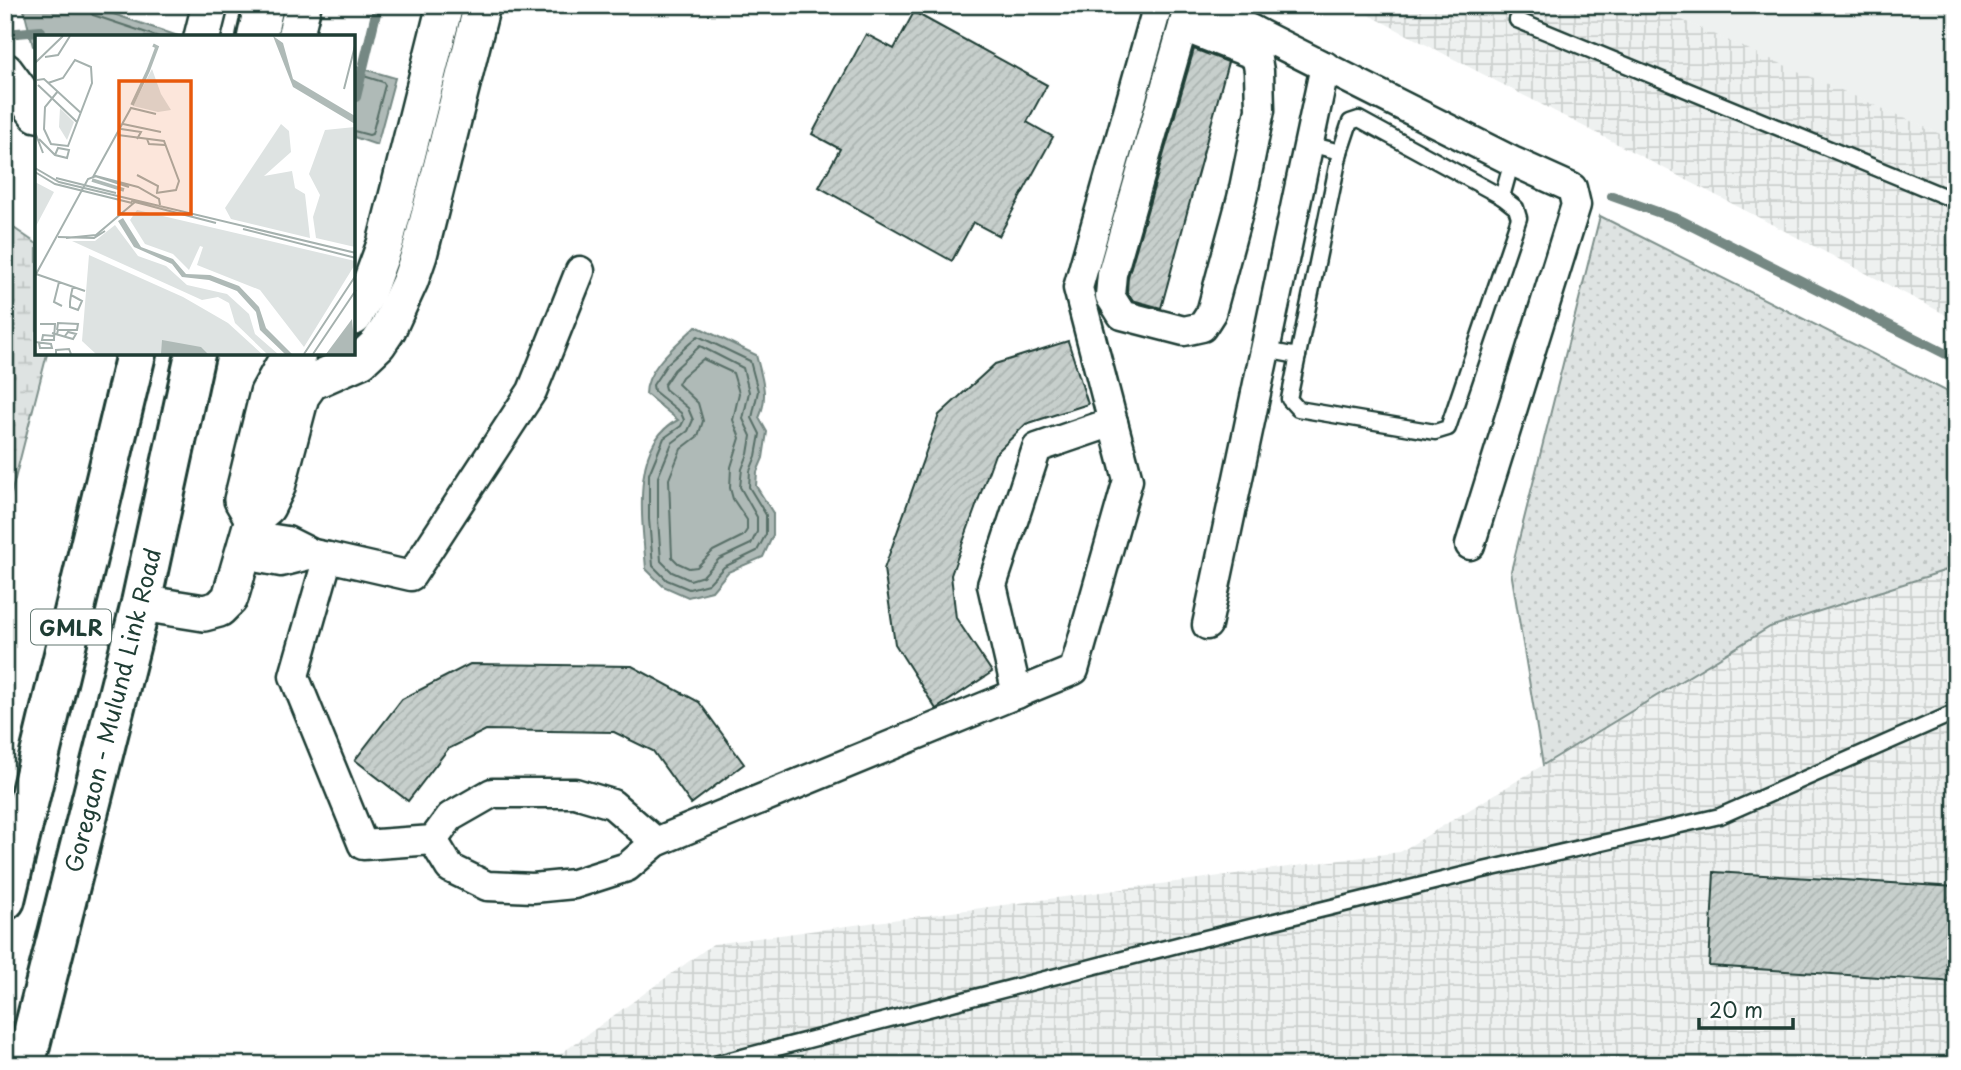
<svg xmlns="http://www.w3.org/2000/svg" width="1961" height="1070" viewBox="0 0 1961 1070" font-family="'Playpen Sans',sans-serif">
  <style>
    .built { fill: #eef1f0 }
    .industrial { fill: url(#industrial-grid) }
    .wetland { fill: url(#wetland-marsh); stroke: #7e908b; stroke-width: 2 }
    .park { fill: url(#park-dots); stroke: #7e908b; stroke-width: 2 }
    .water { fill: #afbab7; stroke: #758883; stroke-width: 2 }
    .lines { fill: none; stroke-linecap: round; stroke-linejoin: round }
    .shore { stroke: #596f68; stroke-width: 2 }
    .stream { stroke: #758883; stroke-width: 10 }
    .building { fill: url(#building-hatch); stroke: #1f3d34; stroke-width: 2 }
    .service-casing { stroke: #1f3d34; stroke-width: 19 }
    .minor-casing { stroke: #1f3d34; stroke-width: 33 }
    .tertiary-casing { stroke: #1f3d34; stroke-width: 40 }
    .primary-casing { stroke: #1f3d34; stroke-width: 44 }
    .service { stroke: #fff; stroke-width: 14 }
    .minor { stroke: #fff; stroke-width: 28 }
    .tertiary { stroke: #fff; stroke-width: 35 }
    .primary { stroke: #fff; stroke-width: 38 }
    .labels { text-anchor: middle; dominant-baseline: central; stroke-width: 5; stroke-linejoin: round; paint-order: stroke }
    .shield { fill: #fff; stroke: #627771; stroke-width: 2 }
    .shield-label { font-size: 21px; font-weight: bold; fill: #1f3d34 }
    .street-label { font-size: 23px; fill: #1f3d34; stroke: #fff }
    .inset-river { fill: none; stroke: #afbab7; stroke-width: 3.5 }
    .inset-road { fill: none; stroke: #a5b1ae; stroke-width: 2 }
    .view { fill: #e8590c; fill-opacity: 0.15; stroke: #e8590c; stroke-width: 3.5 }
    .inset-edge { fill: none; stroke: #1f3d34; stroke-width: 3.5 }
  </style>
  <defs>
    <pattern id="industrial-grid" width="8" height="8" patternUnits="userSpaceOnUse" patternTransform="scale(1.75)"><rect width="8" height="8" fill="#eef1f0"/><path d="M0 4h8M4 0v8" fill="none" stroke="#ccd0ce"/></pattern>
    <pattern id="wetland-marsh" width="20" height="14" patternUnits="userSpaceOnUse" patternTransform="scale(1.75)"><rect width="20" height="14" fill="#dee3e2"/><path d="M1 5h8M5 5V1M11 12h8M15 12V8" fill="none" stroke="#bec4c2"/></pattern>
    <pattern id="park-dots" width="8" height="8" patternUnits="userSpaceOnUse" patternTransform="scale(1.75)"><rect width="8" height="8" fill="#dee3e2"/><path d="M2 2h.1M6 6h.1" fill="none" stroke="#bec4c2" stroke-width="1.8" stroke-linecap="round"/></pattern>
    <pattern id="building-hatch" width="6" height="6" patternUnits="userSpaceOnUse" patternTransform="scale(1.75)"><rect width="6" height="6" fill="#c7cfcc"/><path d="M-1 1l2-2M0 6l6-6M5 7l2-2" fill="none" stroke="#aab3b0"/></pattern>
  </defs>
  <rect width="100%" height="100%" fill="#fff"/>
  <filter id="ink" filterUnits="userSpaceOnUse"><feTurbulence type="fractalNoise" baseFrequency=".0143" numOctaves="2"/><feDisplacementMap in="SourceGraphic" scale="14" xChannelSelector="R" yChannelSelector="G"/><feConvolveMatrix kernelMatrix="1 2 1 2 8 2 1 2 1" color-interpolation-filters="sRGB"/></filter>
  <g filter="url(#ink)">
    <!-- built -->
    <path class="built" d="M 1648,5 L 1956,5 L 1956,141 L 1768,59 Z"/>
    <!-- industrial -->
    <g class="industrial">
      <path d="M 1350,5 L 1648,5 L 1956,141 L 1956,320 Z"/>
      <path d="M 1956,567 L 1956,1065 L 545,1065 L 713,944 L 1400,852 L 1770,627 Z"/>
    </g>
    <!-- wetland -->
    <path class="wetland" d="M 5,222 L 37,244 L 37,354 L 47,354 L 5,518 Z"/>
    <!-- park -->
    <path class="park" d="M 1600,216 L 1956,396 L 1956,567 L 1770,627 L 1543,765 L 1511,571 Z"/>
    <!-- water -->
    <g class="water">
      <path d="M 87,5 L 181,37 L 37,37 L 37,47 L 33,46 L 23,6 Z"/>
      <path d="M 354,66 L 395,78 L 377,145 L 354,137 Z"/>
      <path d="M 696,326 L 756,355 C 762,378 769,396 759,418 L 767,432 L 763,458 L 757,472 L 756,486 L 773,513 L 773,535 L 763,557 L 728,572 L 712,591 L 688,597 L 663,586 L 646,569 C 643,525 629,443 678,420 L 646,394 C 646,367 678,344 696,326 Z"/>
    </g>
    <g class="lines">
      <!-- shore -->
      <g class="shore">
        <path d="M 89,5 L 89,11 L 93,15 L 159,37"/>
        <path d="M 354,73 L 383,82 L 385,85 L 372,134 L 369,135 L 354,131"/>
        <path d="M 698,336 L 750,361 L 758,391 L 752,418 L 760,434 L 756,456 L 750,471 L 749,487 L 766,515 L 766,534 L 757,551 L 724,567 L 708,584 L 689,589 L 667,580 L 653,566 L 649,519 L 649,474 L 664,438 L 681,426 L 684,420 L 681,413 L 654,391 L 653,385 L 667,364 Z"/>
        <path d="M 700,346 L 743,368 L 749,392 L 743,419 L 751,436 L 748,454 L 742,469 L 740,487 L 757,517 L 757,532 L 751,544 L 719,559 L 703,576 L 690,580 L 672,572 L 661,561 L 658,519 L 658,477 L 672,443 L 688,431 L 693,420 L 688,408 L 665,389 L 664,385 L 674,370 Z"/>
        <path d="M 703,359 L 733,373 L 739,393 L 733,420 L 740,438 L 731,467 L 730,488 L 733,499 L 747,520 L 747,530 L 743,536 L 713,551 L 697,567 L 689,568 L 678,563 L 672,557 L 669,479 L 681,449 L 698,436 L 703,421 L 698,403 L 678,384 L 682,377 Z"/>
      </g>
      <!-- stream -->
      <g class="stream">
        <path d="M 5,34 L 41,31"/>
        <path d="M 354,96 L 356,97 L 378,5"/>
        <path d="M 1612,196 L 1680,220 L 1956,359"/>
      </g>
    </g>
    <!-- building -->
    <g class="building">
      <path d="M 914,12 L 1047,85 L 1027,122 L 1053,137 L 999,236 L 973,222 L 952,261 L 819,187 L 840,149 L 812,134 L 866,34 L 894,49 Z"/>
      <path d="M 1194,49 L 1228,62 L 1161,308 L 1132,300 L 1127,292 L 1128,277 Z"/>
      <path d="M 1068,341 L 1088,404 L 1026,424 L 995,454 L 951,575 L 956,618 L 992,672 L 936,709 L 895,644 L 884,569 L 939,415 L 995,364 Z"/>
      <path d="M 470,664 L 632,666 L 699,702 L 744,764 L 691,804 L 653,751 L 614,732 L 486,730 L 448,749 L 408,801 L 355,760 L 402,699 Z"/>
      <path d="M 1714,872 L 1956,887 L 1956,982 L 1709,966 Z"/>
    </g>
    <g class="lines">
      <defs>
        <g id="service">
          <path d="M 1517,20 L 1956,201"/>
          <path d="M 1309,144 L 1340,152 L 1289,399 L 1298,409 L 1435,432 L 1448,428 L 1519,218 L 1516,208 L 1502,197 L 1512,161"/>
          <path d="M 1340,152 L 1350,122 L 1359,119 L 1502,197"/>
          <path d="M 1265,350 L 1298,356"/>
          <path d="M 711,1065 L 1185,943 L 1479,871 L 1720,816 L 1956,712"/>
        </g>
        <g id="minor">
          <path d="M 1189,5 L 1112,274 L 1110,296 L 1122,315 L 1184,331 L 1202,327 L 1211,313 L 1242,198 L 1260,110 L 1259,71 L 1252,30"/>
          <path d="M 1202,5 L 1512,161 L 1572,188 L 1576,205 L 1470,545"/>
          <path d="M 1183,27 L 1255,55"/>
          <path d="M 248,535 L 287,541 L 313,554 L 328,557 L 294,676 L 363,845 L 433,840 L 450,817 L 492,793 L 575,793 L 612,804 L 656,842"/>
          <path d="M 243,555 L 281,562 L 313,554"/>
          <path d="M 328,557 L 411,576 L 532,391 L 580,271"/>
          <path d="M 1207,625 L 1325,66"/>
          <path d="M 1017,694 L 992,585 L 1037,448 L 1113,422"/>
          <path d="M 433,840 L 450,868 L 487,886 L 533,888 L 574,884 L 627,867 L 656,842 L 1074,670 L 1128,480 L 1078,288 L 1158,5"/>
        </g>
        <g id="tertiary">
          <path d="M 202,37 L 210,5"/>
          <path d="M 295,37 L 303,5"/>
          <path d="M 5,71 L 37,114"/>
          <path d="M 354,317 L 367,293 L 385,244 L 445,5"/>
          <path d="M 253,519 L 242,500 L 268,393 L 283,366 L 298,354"/>
          <path d="M 141,603 L 204,613 L 219,609 L 230,598 L 253,519 L 267,507 L 277,487 L 301,396 L 311,382 L 361,360 L 378,344 L 388,329 L 410,281 L 419,255 L 482,5"/>
        </g>
        <g id="primary">
          <path d="M 257,37 L 264,5"/>
          <path d="M 5,900 L 136,354"/>
          <path d="M 25,1065 L 141,603 L 195,354"/>
        </g>
      </defs>
      <!-- service casing -->
      <use href="#service" class="service-casing"/>
      <!-- minor casing -->
      <use href="#minor" class="minor-casing"/>
      <!-- tertiary casing -->
      <use href="#tertiary" class="tertiary-casing"/>
      <!-- primary casing -->
      <use href="#primary" class="primary-casing"/>
      <!-- service -->
      <use href="#service" class="service"/>
      <!-- minor -->
      <use href="#minor" class="minor"/>
      <!-- tertiary -->
      <use href="#tertiary" class="tertiary"/>
      <!-- primary -->
      <use href="#primary" class="primary"/>
    </g>
  </g>
  <g class="labels">
    <!-- shield labels -->
    <rect class="shield" x="31" y="609.5" width="80" height="35" rx="5"/>
    <g class="shield-label">
      <text x="71" y="627">GMLR</text>
    </g>
    <!-- street labels -->
    <g class="street-label">
      <text transform="translate(112 710) rotate(-76)">Goregaon - Mulund Link Road</text>
    </g>
  </g>
  <!-- overview -->
  <g transform="translate(35 35)">
    <rect width="320" height="320" fill="#fff"/>
    <path d="M 246,89 L 254,96 L 256,117 L 229,141 L 257,136 L 260,153 L 270,159 L 275,203 L 196,184 L 190,173 ZM 320,92 L 320,212 L 281,203 L 278,182 L 285,160 L 274,139 L 290,95 ZM 0,147 L 19,157 L 0,193 ZM 102,175 L 320,226 L 319,231 L 269,312 L 225,255 L 162,230 L 168,212 L 165,211 L 154,235 L 138,219 L 110,209 L 95,185 ZM 80,190 L 103,221 L 131,231 L 152,250 L 192,259 L 214,279 L 220,299 L 243,319 L 232,319 L 200,288 L 194,268 L 183,262 L 167,265 L 37,206 L 60,206 ZM 54,220 L 148,262 L 193,288 L 227,319 L 61,319 L 47,306 Z" fill="#dee3e2"/>
    <path d="M 117,34 L 126,59 L 136,75 L 123,77 L 98,71 ZM 25,73 L 39,87 L 32,105 L 24,92 Z" fill="#dee3e2"/>
    <path d="M 238,1 L 248,8 L 258,44 L 320,81 L 320,89 L 258,52 ZM 88,183 L 106,212 L 138,224 L 151,239 L 175,240 L 204,251 L 224,272 L 231,293 L 257,319 L 250,319 L 225,295 L 221,277 L 202,256 L 174,245 L 147,242 L 137,229 L 99,212 L 83,186 ZM 317,284 L 320,319 L 291,319 ZM 127,305 L 166,312 L 173,319 L 126,319 Z" fill="#afbab7"/>
    <path class="inset-river" d="M 97,70 L 113,36 L 122,12 L 118,10M 57,145 L 89,155"/>
    <path class="inset-road" d="M 10,22 L 23,20 L 35,1M 0,28 L 28,1M 0,36 L 0,63M 2,45 L 9,44 L 46,78M 13,48 L 28,43 L 40,25 L 56,32 L 57,48 L 33,111 L 16,109 L 9,94 L 10,72 L 23,56M 3,50 L 42,87M 309,54 L 320,11M 88,89 L 126,97M 86,94 L 106,97 L 102,104M 0,97 L 8,118M 83,100 L 129,106 L 144,146 L 141,155 L 121,158M 4,104 L 20,120 L 32,123 L 34,115 L 23,113 L 20,120M 112,104 L 114,109 L 130,110M 0,133 L 24,147 L 321,218M 0,137 L 20,149 L 97,168M 102,140 L 123,151 L 122,157M 60,141 L 94,152M 58,142 L 96,73 L 121,79M 21,143 L 81,158M 96,166 L 181,188M 208,194 L 321,223M 23,202 L 59,203 L 70,196M 31,203 L 61,200 L 100,167M 1,239 L 50,256M 0,241 L 53,144 L 61,141 L 103,152 L 124,164 L 125,170M 24,247 L 19,267 L 27,271M 36,260 L 47,266 L 43,275 L 35,272 L 35,267 L 36,260 L 38,251M 5,289 L 20,289 L 19,304 L 19,305 L 7,305 L 8,300 L 19,301M 17,298 L 38,304 L 41,299 L 33,297 L 30,301M 22,299 L 23,295 L 42,295 L 43,289 L 23,288 L 22,295M 0,307 L 16,309 L 17,313 L 5,313 L 4,308M 21,319 L 21,315 L 34,314 L 36,319M 269,319 L 321,240M 278,319 L 321,255"/>
    <path class="view" d="M 84,46 L 156,46 L 156,179 L 84,179 Z"/>
    <rect width="320" height="320" class="inset-edge"/>
  </g>
  <!-- margin -->
  <rect width="1961" height="1070" fill="none" stroke="#fff" stroke-width="28"/>
  <rect x="14" y="14" width="1933" height="1042" fill="none" stroke="#1f3d34" stroke-width="2.5" filter="url(#ink)"/>
  <!-- scale -->
  <path d="M1699 1018v10h94v-10" fill="none" stroke="#1f3d34" stroke-width="3.5"/>
  <text x="1709" y="1018" font-size="21" fill="#1f3d34" stroke="#ffffff" stroke-width="5" paint-order="stroke">20 m</text>
</svg>
